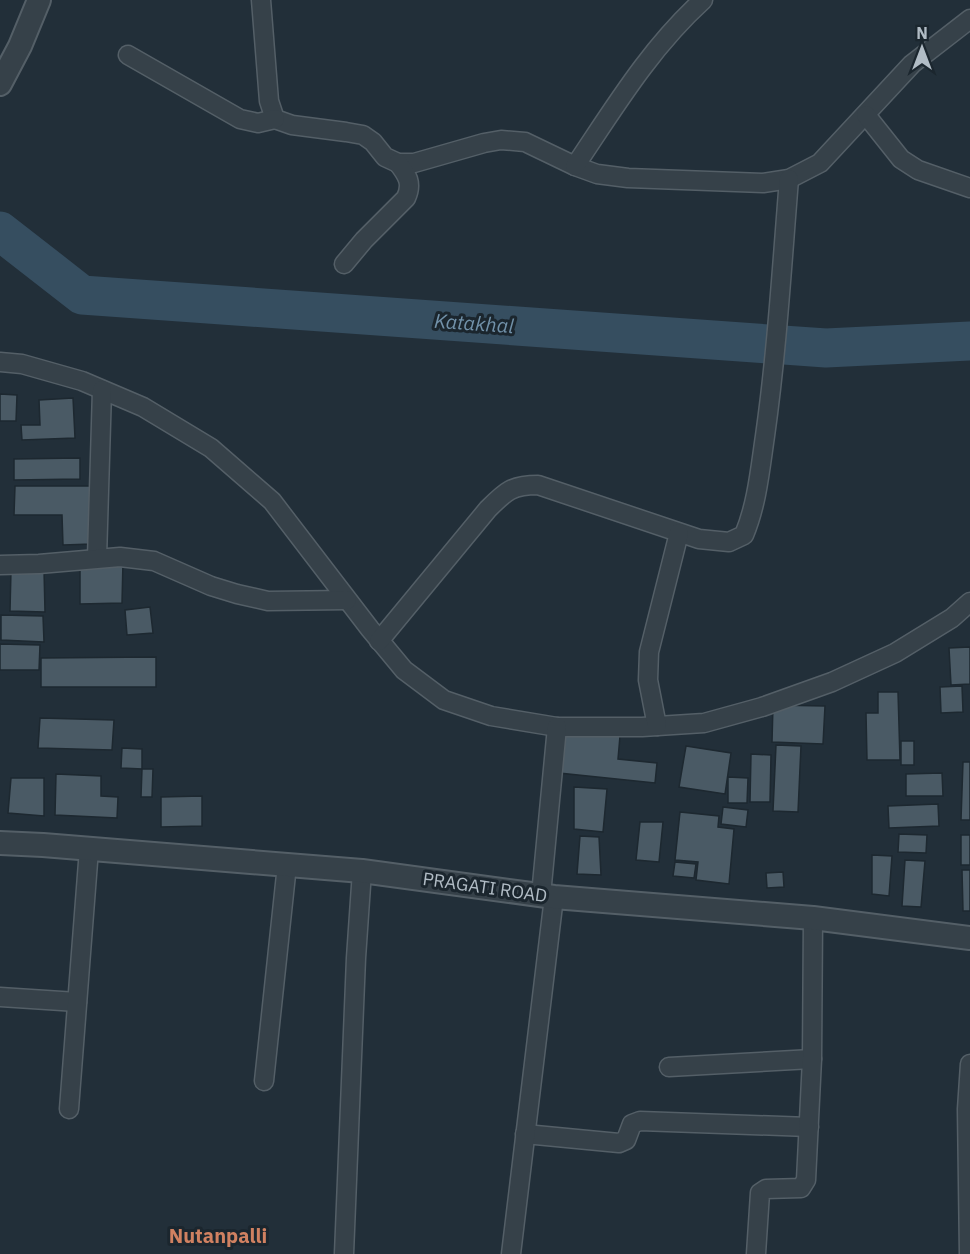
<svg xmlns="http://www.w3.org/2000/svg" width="970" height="1254" viewBox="0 0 970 1254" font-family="'IBM Plex Sans',sans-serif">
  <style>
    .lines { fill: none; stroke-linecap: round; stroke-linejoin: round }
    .river { stroke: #364e60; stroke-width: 39 }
    .building { fill: #4a5a65; stroke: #1d2830; stroke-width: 1.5 }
    .minor-casing { stroke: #545f67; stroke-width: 21 }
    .tertiary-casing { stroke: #545f67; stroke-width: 26 }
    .minor { stroke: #364149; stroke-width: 18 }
    .tertiary { stroke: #364149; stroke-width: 22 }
    .labels { text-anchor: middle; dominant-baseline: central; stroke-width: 6; stroke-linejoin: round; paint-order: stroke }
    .street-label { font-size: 18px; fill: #b1bcc5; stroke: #1b262e }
    .water-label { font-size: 20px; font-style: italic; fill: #7191a9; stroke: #1b262e }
    .neighbourhood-label { font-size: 20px; font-weight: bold; fill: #d08161; stroke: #1b262e }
  </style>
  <rect width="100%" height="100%" fill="#222f39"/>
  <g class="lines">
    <!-- river -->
    <path class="river" d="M 0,231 L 82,295 L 826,348 L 970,341"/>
  </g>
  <!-- building -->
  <g class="building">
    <path d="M 0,394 L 17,395 L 16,421 L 0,421 Z"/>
    <path d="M 73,398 L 75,438 L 22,440 L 21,425 L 40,425 L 39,400 Z"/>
    <path d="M 80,458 L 80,479 L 14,480 L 14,459 Z"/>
    <path d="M 15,486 L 90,486 L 92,544 L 63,545 L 62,515 L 14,515 Z"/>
    <path d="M 123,561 L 122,603 L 80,604 L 80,564 Z"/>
    <path d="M 11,570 L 44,570 L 45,612 L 10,611 Z"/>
    <path d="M 150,607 L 153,633 L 127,635 L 125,610 Z"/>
    <path d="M 1,615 L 43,616 L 44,642 L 1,640 Z"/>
    <path d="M 0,644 L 40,645 L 39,670 L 0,670 Z"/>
    <path d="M 970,647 L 970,684 L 951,685 L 949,648 Z"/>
    <path d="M 156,657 L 156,687 L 41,687 L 41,658 Z"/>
    <path d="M 962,686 L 963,712 L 941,713 L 940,687 Z"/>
    <path d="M 878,692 L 898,692 L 900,760 L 867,760 L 866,713 L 878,713 Z"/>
    <path d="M 773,705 L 825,706 L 823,744 L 772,742 Z"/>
    <path d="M 40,718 L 114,720 L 112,750 L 38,748 Z"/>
    <path d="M 563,731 L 620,736 L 618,759 L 657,763 L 655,783 L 559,773 Z"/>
    <rect x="901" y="741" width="13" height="24"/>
    <path d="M 776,745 L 801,746 L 798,812 L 773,811 Z"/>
    <path d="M 686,746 L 731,753 L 725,794 L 679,787 Z"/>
    <path d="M 122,748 L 142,749 L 142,769 L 153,769 L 152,797 L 141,797 L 142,769 L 121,768 Z"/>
    <path d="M 751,754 L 771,755 L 770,802 L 750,802 Z"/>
    <path d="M 963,762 L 970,762 L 970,820 L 961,820 Z"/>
    <path d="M 942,773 L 943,796 L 906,796 L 906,774 Z"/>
    <path d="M 56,774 L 101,776 L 101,796 L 118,797 L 117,818 L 55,815 Z"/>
    <path d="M 728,777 L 748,778 L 747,803 L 728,803 Z"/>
    <path d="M 11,778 L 44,778 L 44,816 L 8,813 Z"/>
    <path d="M 574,787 L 607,789 L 603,832 L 574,829 Z"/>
    <path d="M 202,796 L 202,826 L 161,827 L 161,797 Z"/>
    <path d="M 938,804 L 939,826 L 889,828 L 888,806 Z"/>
    <path d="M 723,807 L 748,810 L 746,827 L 721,824 Z"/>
    <path d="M 680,812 L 719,816 L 718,827 L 734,829 L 729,884 L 696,880 L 698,862 L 675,860 Z"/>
    <path d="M 640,822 L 663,822 L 659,862 L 636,860 Z"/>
    <path d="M 899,834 L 927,835 L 926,853 L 898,852 Z"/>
    <rect x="961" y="835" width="9" height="30"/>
    <path d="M 580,836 L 599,837 L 601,875 L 577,874 Z"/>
    <path d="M 872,855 L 892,856 L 889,896 L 872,894 Z"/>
    <path d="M 905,860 L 925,861 L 921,907 L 902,906 Z"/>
    <path d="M 675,862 L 696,864 L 694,878 L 673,876 Z"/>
    <path d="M 962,870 L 970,870 L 970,911 L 963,911 Z"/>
    <path d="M 783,872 L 784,887 L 767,888 L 766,873 Z"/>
  </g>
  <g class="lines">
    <defs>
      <g id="minor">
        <path d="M 261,0 L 269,101 L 275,119 L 292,125 L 346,132 L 363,135 L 373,142 L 385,157 L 398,163 L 414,163 L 484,143 L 501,140 L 525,142 L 575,166 L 597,174 L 628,178 L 763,183 L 789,179 L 820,163 L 912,64 L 970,19"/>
        <path d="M 128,55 L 240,119 L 258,123 L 275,119"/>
        <path d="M 866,115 L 901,159 L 918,170 L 970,188"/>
        <path d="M 575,166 C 614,108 650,48 703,0"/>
        <path d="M 344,264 L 364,240 L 406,198 C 413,183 407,175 398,163"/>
        <path d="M 0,362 L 22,364 L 82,381 L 143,407 L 211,448 L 272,501 L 370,629 L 404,670 L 444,700 L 491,716 L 557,727 L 642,727 L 704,723 L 762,707 L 832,682 L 895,653 L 952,618 L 970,602"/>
        <path d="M 97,558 L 102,390"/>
        <path d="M 0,565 L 39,564 L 120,557 L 154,561 L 211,586 L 237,594 L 268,601 L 347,600"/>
        <path d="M 379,641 L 488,509 C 506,491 512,485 538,485 L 699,539 L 729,542 L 744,535 C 757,504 760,470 765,436 C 777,351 782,265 789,179"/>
        <path d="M 657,726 L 648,680 L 649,652 L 679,533"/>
        <path d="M 541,895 L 557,727"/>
        <path d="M 0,997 L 77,1002"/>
        <path d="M 669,1067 L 812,1059"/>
        <path d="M 264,1081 L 287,865"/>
        <path d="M 69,1109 L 89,849"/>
        <path d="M 525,1134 L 619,1143 L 626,1140 L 632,1124 L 640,1121 L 809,1127"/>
        <path d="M 344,1254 L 356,958 L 362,871"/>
        <path d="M 511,1254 L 554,897"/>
        <path d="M 756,1254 L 760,1193 L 766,1189 L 801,1188 L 806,1180 L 812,1059 L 813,918"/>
        <path d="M 969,1254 L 967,1109 L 970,1064"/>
      </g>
      <g id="tertiary">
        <path d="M 0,84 L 20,46 L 39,0"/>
        <path d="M 0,843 L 43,845 L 362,871 L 554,897 L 813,918 L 970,938"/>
      </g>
    </defs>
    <!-- minor casing -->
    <use href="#minor" class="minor-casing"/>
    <!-- tertiary casing -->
    <use href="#tertiary" class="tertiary-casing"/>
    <!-- minor -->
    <use href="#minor" class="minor"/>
    <!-- tertiary -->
    <use href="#tertiary" class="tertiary"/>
  </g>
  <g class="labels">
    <!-- street labels -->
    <g class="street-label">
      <text transform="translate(485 887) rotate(8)">PRAGATI ROAD</text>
    </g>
    <!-- water labels -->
    <g class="water-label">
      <text transform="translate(474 323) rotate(4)">Katakhal</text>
    </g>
    <!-- neighbourhood labels -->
    <g class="neighbourhood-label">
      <text x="218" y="1235">Nutanpalli</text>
    </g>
  </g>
  <!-- north arrow -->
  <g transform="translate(922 48)" stroke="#1b262e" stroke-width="4.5" paint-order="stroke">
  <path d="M0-4.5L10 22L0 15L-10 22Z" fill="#b1bcc5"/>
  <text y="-9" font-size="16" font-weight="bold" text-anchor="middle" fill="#b1bcc5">N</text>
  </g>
</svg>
